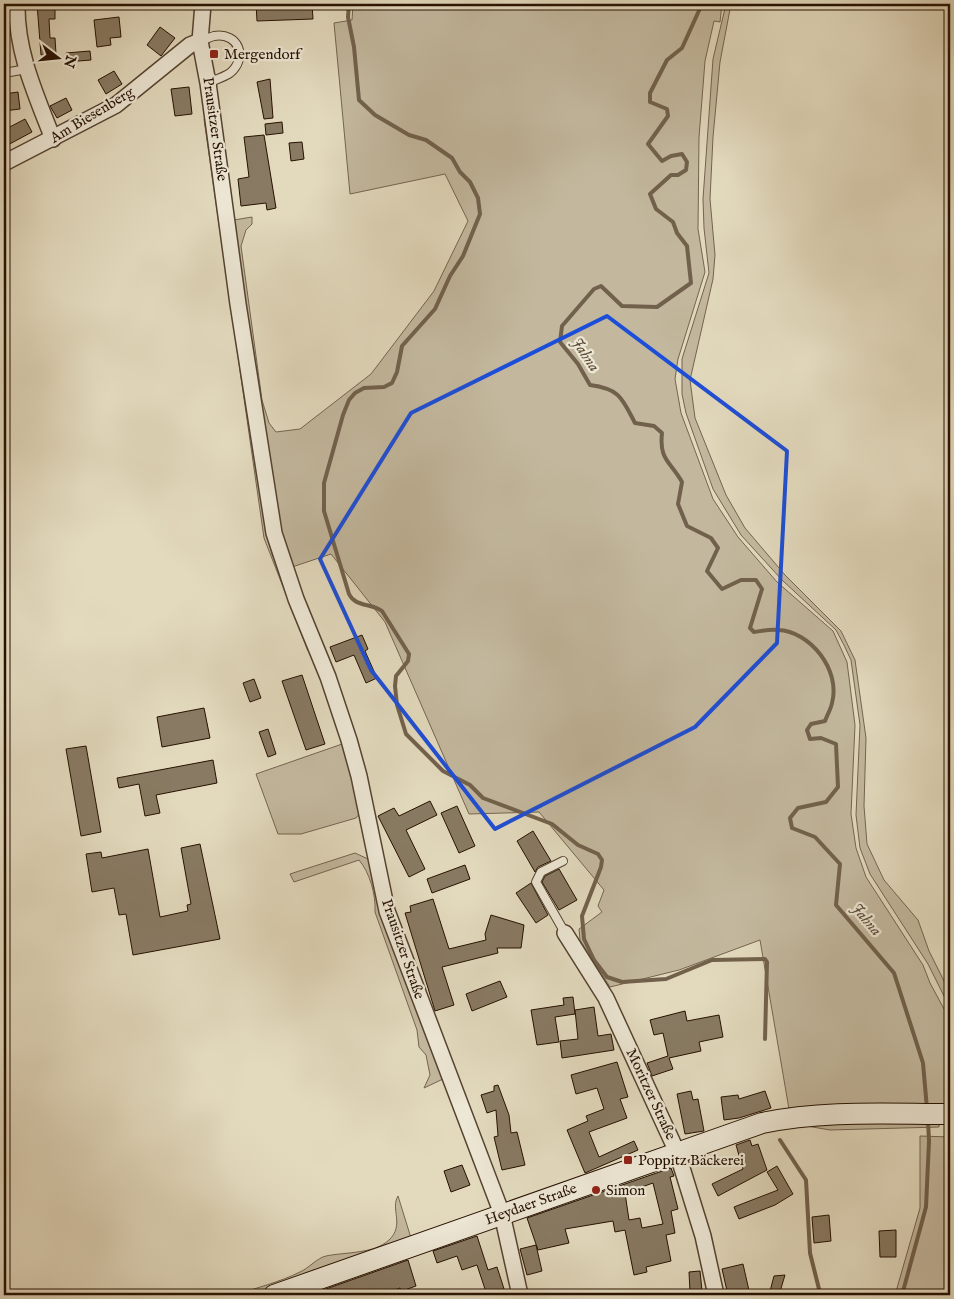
<svg xmlns="http://www.w3.org/2000/svg" width="954" height="1299" viewBox="0 0 954 1299" font-family="'IM FELL English',serif">
  <style>
    .green { fill: #c3b89e; stroke: #746450 }
    .lines { fill: none; stroke-linecap: round; stroke-linejoin: round }
    .stream { stroke: #71614c; stroke-width: 4 }
    .building { fill: #887a63; stroke: #261101; fill-rule: evenodd }
    .lane-casing { stroke: #554330; stroke-width: 10 }
    .street-casing { stroke: #554330; stroke-width: 18 }
    .secondary-casing { stroke: #261101; stroke-width: 22 }
    .lane { stroke: #ede7d5; stroke-width: 8 }
    .street { stroke: #ede7d5; stroke-width: 15 }
    .secondary { stroke: #ede7d5; stroke-width: 20 }
    .marked { fill: none; stroke: #1d4ed8; stroke-width: 4; stroke-linejoin: round }
    .poi-dot { fill: #8f2418; stroke: #ede7d5; stroke-width: 2 }
    .labels { text-anchor: middle; dominant-baseline: central; stroke-width: 4.5; stroke-linejoin: round; paint-order: stroke }
    .poi-label { font-size: 15px; fill: #261101; stroke: #ede7d5; text-anchor: start }
    .street-label { font-size: 15px; fill: #261101; stroke: #ede7d5 }
    .water-label { font-size: 16px; font-style: italic; fill: #5e4d39; stroke: #ede7d5 }
  </style>
  <rect width="100%" height="100%" fill="#e3dabe"/>
  <filter id="stains"><feTurbulence type="fractalNoise" baseFrequency=".004" numOctaves="4"/><feColorMatrix values="0 0 0 0 .2 0 0 0 0 .09 0 0 0 0 .02 0 0 0 .5 -.17"/></filter>
  <radialGradient id="worn" r=".72"><stop offset=".6" stop-color="#630" stop-opacity="0"/><stop offset="1" stop-color="#630" stop-opacity=".3"/></radialGradient>
  <!-- green -->
  <g class="green">
    <path d="M 353,4 L 722,4 L 720,22 L 714,21 L 705,61 L 699,137 L 698,229 L 705,272 L 678,359 L 675,379 L 681,413 L 713,499 L 738,537 L 777,582 L 833,631 L 847,662 L 855,725 L 851,814 L 856,848 L 866,877 L 923,965 L 930,983 L 950,1020 L 950,1107 L 789,1109 L 760,940 L 679,970 L 610,987 L 580,940 L 579,929 L 602,912 L 598,906 L 604,890 L 539,812 L 469,814 L 385,622 L 331,554 L 289,568 L 278,531 L 234,220 L 252,217 L 252,224 L 246,230 L 241,246 L 262,400 L 269,423 L 276,432 L 300,429 L 371,374 L 434,291 L 468,221 L 445,174 L 350,194 L 334,23 L 352,20 Z"/>
    <path d="M 726,4 L 731,4 L 720,62 L 713,137 L 710,199 L 715,255 L 713,279 L 690,380 L 695,418 L 726,495 L 745,528 L 785,575 L 841,631 L 855,660 L 866,738 L 864,806 L 867,844 L 884,880 L 918,920 L 929,951 L 950,993 L 950,1008 L 928,964 L 870,874 L 860,848 L 856,815 L 860,725 L 851,660 L 844,645 L 836,630 L 782,580 L 741,535 L 713,489 L 686,413 L 682,394 L 682,359 L 709,273 L 704,228 L 703,199 L 713,59 Z"/>
    <path d="M 206,118 L 268,537 L 272,554 L 311,650 L 308,651 L 264,538 L 204,119 Z"/>
    <path d="M 345,743 L 361,812 L 356,818 L 301,834 L 278,834 L 256,774 Z"/>
    <path d="M 355,853 L 368,859 L 371,864 L 381,912 L 396,957 L 410,987 L 443,1079 L 424,1088 L 430,1075 L 426,1055 L 419,1047 L 417,1030 L 375,912 C 376,895 370,873 359,860 L 294,882 L 290,874 Z"/>
    <path d="M 939,1120 L 939,1127 L 830,1130 L 795,1124 Z"/>
    <path d="M 920,1136 L 950,1137 L 950,1295 L 895,1295 L 920,1208 Z"/>
    <path d="M 398,1196 L 411,1238 L 255,1295 L 235,1295 C 256,1288 280,1282 300,1272 C 309,1268 317,1258 326,1256 C 345,1252 374,1254 389,1240 C 405,1225 390,1209 398,1196 Z"/>
  </g>
  <g class="lines">
    <!-- stream -->
    <g class="stream">
      <path d="M 349,4 L 348,17 L 354,47 L 359,100 L 375,115 L 409,135 L 426,140 L 452,158 L 460,172 L 470,182 L 478,198 L 480,214 L 463,256 L 450,276 L 435,309 L 402,346 L 397,372 L 392,383 L 384,387 L 364,388 L 355,393 L 349,400 L 343,415 L 324,483 L 324,511 L 349,594 C 355,607 371,603 382,611 L 409,654 L 408,661 L 396,676 L 395,686 L 397,705 L 406,734 L 443,771 L 470,785 L 483,798 L 552,824 L 578,845 L 598,854 L 602,860 L 601,867 L 582,916 L 584,939 L 594,960 L 607,977 L 622,982 L 666,979 L 712,960 L 765,959 L 767,962 L 765,1039"/>
      <path d="M 702,4 L 682,48 L 667,60 L 650,93 L 650,102 L 667,109 L 668,116 L 648,144 L 662,161 L 671,156 L 682,154 L 687,162 L 686,170 L 678,175 L 671,175 L 650,194 L 656,209 L 673,222 L 677,233 L 687,246 L 691,283 L 657,307 L 622,306 L 601,286 L 594,289 L 562,326 L 560,342 L 578,364 L 590,385 C 620,389 622,398 635,423 L 654,426 L 662,433 C 659,460 670,461 682,482 L 678,504 L 687,526 L 711,538 L 718,548 L 707,571 L 722,589 L 741,580 L 756,580 L 762,589 L 750,628 L 754,632 C 762,631 770,629 778,630 C 810,631 841,670 832,703 C 831,709 827,715 825,721 L 811,724 L 807,730 L 810,739 L 821,738 L 836,744 L 838,787 L 826,802 L 798,808 L 790,818 L 792,828 L 815,837 L 840,864 L 836,905 L 894,973 L 923,1063 L 927,1109"/>
      <path d="M 780,1140 L 806,1180 L 810,1253 L 819,1289"/>
      <path d="M 902,1295 L 926,1207 L 929,1141 L 928,1121"/>
    </g>
  </g>
  <!-- building -->
  <g class="building">
    <path d="M 37,4 L 55,4 L 55,19 L 49,19 L 50,38 L 55,38 L 56,54 L 41,55 Z"/>
    <path d="M 256,4 L 312,4 L 313,19 L 257,21 Z"/>
    <path d="M 119,17 L 121,37 L 110,38 L 111,45 L 97,47 L 94,20 Z"/>
    <path d="M 160,27 L 175,38 L 161,56 L 147,45 Z"/>
    <path d="M 90,51 L 91,60 L 66,62 L 66,53 Z"/>
    <path d="M 114,71 L 122,84 L 106,94 L 98,80 Z"/>
    <path d="M 270,79 L 273,118 L 264,119 L 257,82 Z"/>
    <path d="M 189,87 L 192,114 L 175,116 L 171,89 Z"/>
    <path d="M 18,92 L 20,109 L 4,111 L 4,94 Z"/>
    <path d="M 66,98 L 72,110 L 57,118 L 50,106 Z"/>
    <path d="M 25,119 L 32,132 L 4,147 L 4,130 Z"/>
    <path d="M 282,122 L 283,133 L 266,135 L 265,124 Z"/>
    <path d="M 264,135 L 276,208 L 267,210 L 266,203 L 241,206 L 238,179 L 249,177 L 244,137 Z"/>
    <path d="M 302,142 L 304,159 L 291,161 L 289,143 Z"/>
    <path d="M 362,635 L 368,649 L 365,651 L 377,678 L 366,683 L 354,655 L 336,662 L 330,647 Z"/>
    <path d="M 302,675 L 325,744 L 306,750 L 282,681 Z"/>
    <path d="M 254,679 L 261,698 L 250,702 L 243,683 Z"/>
    <path d="M 204,708 L 210,738 L 162,747 L 157,717 Z"/>
    <path d="M 268,729 L 276,754 L 268,757 L 259,732 Z"/>
    <path d="M 86,746 L 101,832 L 81,836 L 66,749 Z"/>
    <path d="M 213,760 L 217,783 L 156,795 L 160,813 L 145,816 L 139,784 L 119,788 L 117,778 Z"/>
    <path d="M 430,801 L 437,815 L 406,830 L 425,869 L 409,877 L 378,816 L 394,808 L 399,816 Z"/>
    <path d="M 457,806 L 475,846 L 459,853 L 441,813 Z"/>
    <path d="M 533,831 L 551,861 L 538,867 L 535,872 L 517,841 Z"/>
    <path d="M 200,844 L 220,939 L 133,955 L 126,914 L 119,915 L 114,888 L 92,892 L 86,854 L 101,852 L 102,858 L 148,849 L 160,917 L 188,911 L 187,905 L 191,904 L 181,848 Z"/>
    <path d="M 465,865 L 470,879 L 432,893 L 427,879 Z"/>
    <path d="M 559,869 L 577,900 L 559,910 L 542,882 L 545,876 Z"/>
    <path d="M 531,883 L 548,915 L 536,923 L 516,893 Z"/>
    <path d="M 433,899 L 449,949 L 486,940 L 485,934 L 491,915 L 524,925 L 521,948 L 497,948 L 498,953 L 442,967 L 454,1005 L 435,1011 L 405,913 L 411,912 L 410,906 Z"/>
    <path d="M 500,981 L 507,997 L 472,1011 L 466,994 Z"/>
    <path d="M 573,997 L 575,1014 L 555,1017 L 559,1042 L 537,1045 L 531,1010 L 564,1005 L 563,998 Z"/>
    <path d="M 594,1007 L 598,1036 L 611,1034 L 614,1050 L 562,1058 L 560,1041 L 578,1039 L 575,1010 Z"/>
    <path d="M 685,1011 L 687,1021 L 719,1015 L 723,1037 L 699,1042 L 701,1051 L 669,1058 L 673,1069 L 652,1076 L 647,1063 L 668,1056 L 663,1033 L 654,1035 L 650,1020 Z"/>
    <path d="M 617,1062 L 628,1097 L 620,1099 L 627,1118 L 589,1132 L 599,1157 L 634,1141 L 638,1150 L 585,1173 L 567,1130 L 588,1121 L 586,1116 L 604,1109 L 597,1088 L 576,1094 L 571,1075 Z"/>
    <path d="M 498,1085 L 509,1115 L 511,1133 L 517,1132 L 525,1165 L 502,1170 L 494,1137 L 498,1136 L 496,1110 L 487,1113 L 481,1095 L 494,1091 L 494,1086 Z"/>
    <path d="M 691,1091 L 693,1100 L 698,1099 L 704,1131 L 685,1134 L 677,1094 Z"/>
    <path d="M 765,1091 L 771,1108 L 739,1118 L 724,1120 L 721,1097 L 738,1095 L 739,1099 Z"/>
    <path d="M 750,1140 L 752,1146 L 758,1144 L 767,1170 L 718,1196 L 712,1184 L 743,1169 L 736,1145 Z"/>
    <path d="M 462,1165 L 470,1185 L 451,1192 L 444,1171 Z"/>
    <path d="M 777,1166 L 793,1194 L 775,1205 L 739,1219 L 734,1207 L 778,1190 L 767,1172 Z"/>
    <path d="M 671,1168 L 674,1176 L 670,1177 L 678,1209 L 671,1211 L 675,1233 L 666,1235 L 671,1261 L 646,1267 L 647,1272 L 634,1275 L 625,1230 L 615,1232 L 613,1221 L 565,1229 L 569,1243 L 538,1250 L 527,1218 ZM 653,1183 L 663,1224 L 642,1228 L 640,1218 L 629,1220 L 625,1193 Z"/>
    <path d="M 829,1215 L 831,1241 L 814,1243 L 812,1217 Z"/>
    <path d="M 896,1230 L 896,1257 L 880,1257 L 879,1231 Z"/>
    <path d="M 477,1236 L 488,1270 L 497,1267 L 506,1295 L 487,1295 L 477,1265 L 462,1270 L 457,1256 L 437,1263 L 433,1251 Z"/>
    <path d="M 536,1245 L 542,1271 L 527,1275 L 520,1249 Z"/>
    <path d="M 408,1260 L 416,1286 L 402,1291 L 400,1288 L 382,1295 L 309,1295 Z"/>
    <path d="M 743,1264 L 750,1295 L 728,1295 L 722,1269 Z"/>
    <path d="M 700,1271 L 702,1291 L 690,1292 L 689,1272 Z"/>
    <path d="M 785,1275 L 779,1295 L 769,1295 L 774,1276 Z"/>
  </g>
  <g class="lines">
    <defs>
      <g id="lane">
        <path d="M 200,41 C 204,40 210,37 214,36 C 239,32 248,58 230,73 C 224,77 215,80 208,83"/>
        <path d="M 4,73 L 27,69"/>
        <path d="M 563,861 L 541,872 L 536,882 L 565,933"/>
      </g>
      <g id="street">
        <path d="M 17,4 C 16,52 36,95 53,139"/>
        <path d="M 203,4 L 200,41 L 208,83 L 238,304 L 274,533 L 296,599 L 328,677 L 349,740 L 359,776 L 387,911 L 502,1214 L 520,1295"/>
        <path d="M 4,163 L 116,105 L 190,45 L 200,41"/>
        <path d="M 565,933 L 606,998 L 677,1152 L 703,1236 L 716,1295"/>
      </g>
      <path id="secondary" d="M 274,1295 L 762,1123 C 823,1110 888,1114 950,1114"/>
    </defs>
    <!-- lane casing -->
    <use href="#lane" class="lane-casing"/>
    <!-- street casing -->
    <use href="#street" class="street-casing"/>
    <!-- secondary casing -->
    <use href="#secondary" class="secondary-casing"/>
    <!-- lane -->
    <use href="#lane" class="lane"/>
    <!-- street -->
    <use href="#street" class="street"/>
    <!-- secondary -->
    <use href="#secondary" class="secondary"/>
  </g>
  <!-- marked area -->
  <path class="marked" d="M 607,316 L 787,451 L 777,643 L 695,727 L 495,829 L 371,670 L 320,559 L 411,413 Z"/>
  <!-- markers -->
  <g class="poi-dot">
    <rect x="209" y="49" width="10" height="10" rx="2.5"/>
    <rect x="623" y="1155" width="10" height="10" rx="2.5"/>
    <circle cx="596" cy="1190" r="5"/>
  </g>
  <g class="labels">
    <!-- poi labels -->
    <g class="poi-label">
      <text x="224" y="54">Mergendorf</text>
      <text x="638" y="1160">Poppitz Bäckerei</text>
      <text x="606" y="1190">Simon</text>
    </g>
    <!-- street labels -->
    <g class="street-label">
      <text transform="translate(92 115) rotate(-31)">Am Biesenberg</text>
      <text transform="translate(215 129) rotate(82)">Prausitzer Straße</text>
      <text transform="translate(403 949) rotate(71)">Prausitzer Straße</text>
      <text transform="translate(651 1094) rotate(65)">Moritzer Straße</text>
      <text transform="translate(531 1204) rotate(-20)">Heydaer Straße</text>
    </g>
    <!-- water labels -->
    <g class="water-label">
      <text transform="translate(585 355) rotate(56)">Jahna</text>
      <text transform="translate(866 920) rotate(50)">Jahna</text>
    </g>
  </g>
  <!-- margin -->
  <rect width="954" height="1299" fill="none" stroke="#e3dabe" stroke-width="20"/>
  <rect x="5" y="5" width="944" height="1289" fill="none" stroke="#261101" stroke-width="2.5"/>
  <rect x="10" y="10" width="934" height="1279" fill="none" stroke="#261101"/>
  <!-- north arrow -->
  <g transform="translate(58 58) rotate(106)" stroke="#ede7d5" stroke-width="4" paint-order="stroke">
  <path d="M0-4L9 19L0 12L-9 19Z" fill="#261101"/>
  <text y="-8" font-size="14" font-weight="bold" text-anchor="middle" fill="#261101">N</text>
  </g>
  <rect width="100%" height="100%" filter="url(#stains)"/>
  <rect width="100%" height="100%" fill="url(#worn)"/>
</svg>
